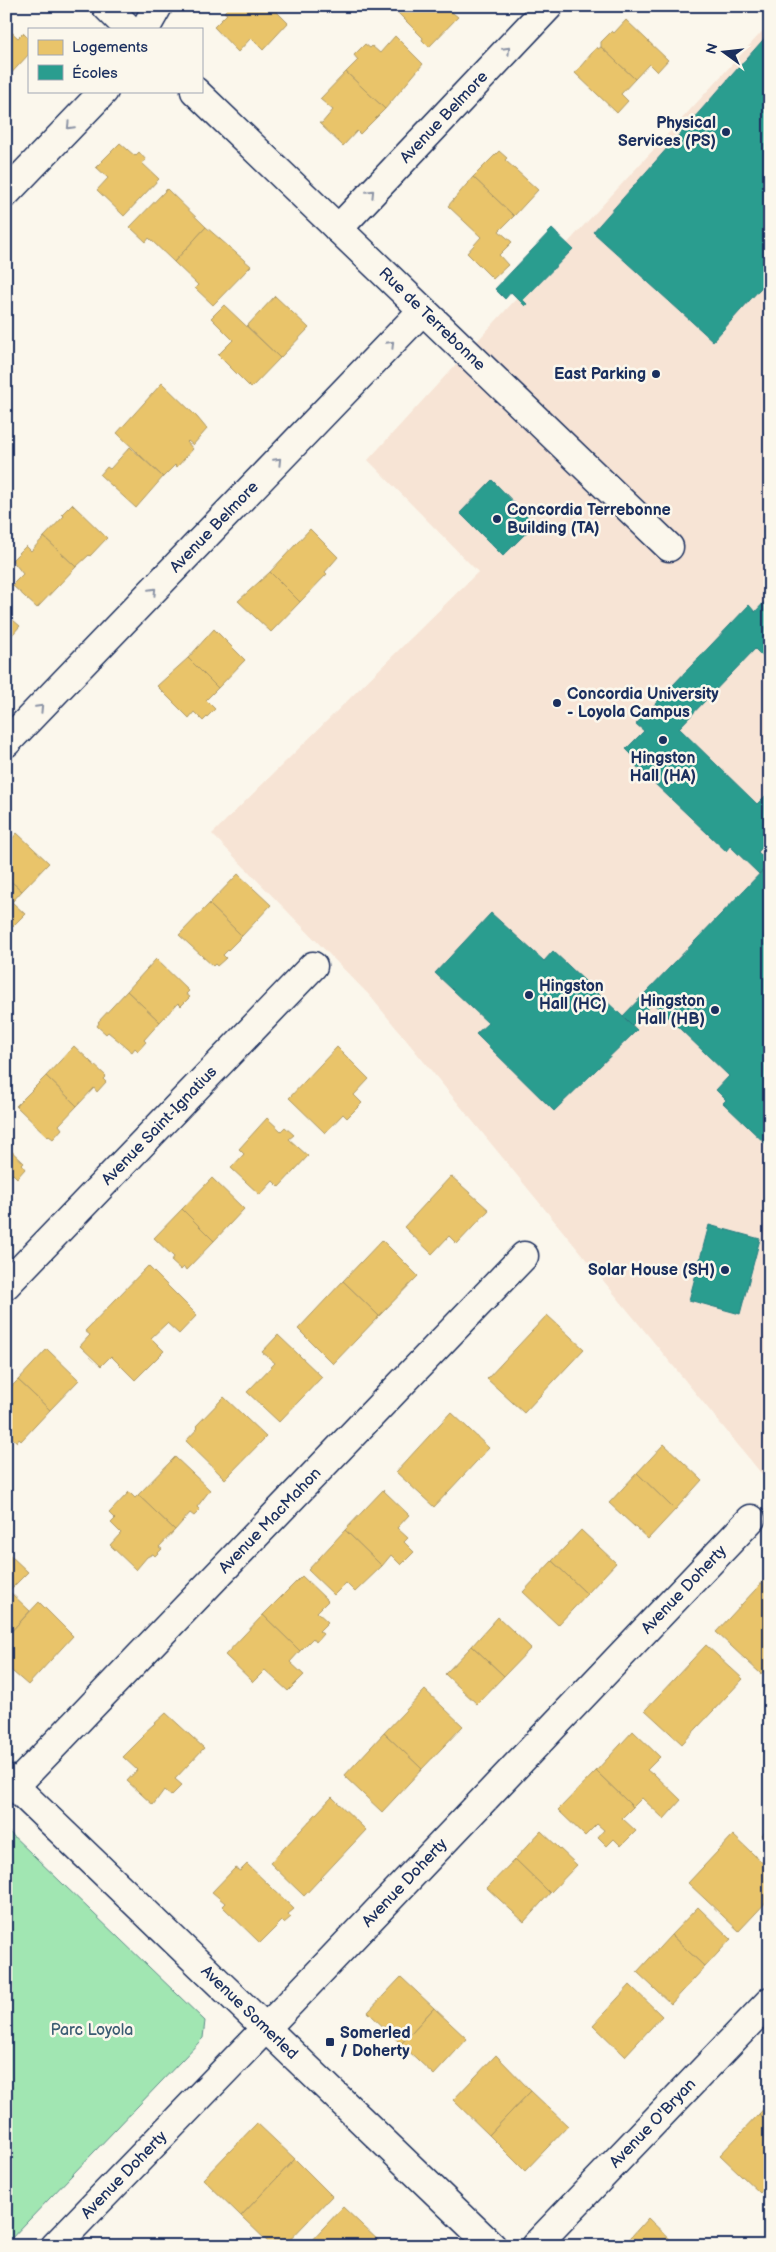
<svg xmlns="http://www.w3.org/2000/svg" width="776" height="2252" viewBox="0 0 776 2252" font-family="'Balsamiq Sans',sans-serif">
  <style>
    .built { fill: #f7e4d5 }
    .green { fill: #a1e6b2; stroke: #5e8a88 }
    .homes { fill: #e9c46a; stroke: #ab9766 }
    .schools { fill: #2a9d8f; stroke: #267c80 }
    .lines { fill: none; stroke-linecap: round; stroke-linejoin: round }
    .street-casing { stroke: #1b2f5e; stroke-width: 31 }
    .street { stroke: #fbf7ec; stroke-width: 28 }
    .oneway { stroke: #8b93a5 }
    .poi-dot { fill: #1b2f5e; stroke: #fbf7ec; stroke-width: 2 }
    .labels { text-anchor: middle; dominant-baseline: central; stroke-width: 5; stroke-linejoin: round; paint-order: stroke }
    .street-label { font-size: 16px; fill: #1b2f5e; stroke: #fbf7ec }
    .poi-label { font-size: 16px; font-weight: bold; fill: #1b2f5e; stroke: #fbf7ec; text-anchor: end }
    .park-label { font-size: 16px; fill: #3c5d73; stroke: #fbf7ec }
  </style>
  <rect width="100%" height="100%" fill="#fbf7ec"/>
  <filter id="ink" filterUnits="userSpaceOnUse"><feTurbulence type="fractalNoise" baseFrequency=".02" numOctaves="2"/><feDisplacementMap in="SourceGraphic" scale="10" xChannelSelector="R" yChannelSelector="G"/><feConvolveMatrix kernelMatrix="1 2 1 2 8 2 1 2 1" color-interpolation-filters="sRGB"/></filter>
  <g filter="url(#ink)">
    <!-- built -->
    <path class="built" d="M 770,23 L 770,1484 L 370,996 L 212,834 L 478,572 L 368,460 Z"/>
    <!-- green -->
    <path class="green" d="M 6,1829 L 205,2021 L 203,2038 L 6,2244 Z"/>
    <!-- homes -->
    <g class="homes">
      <path d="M 230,6 L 271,6 L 288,23 L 263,50 L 251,38 L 238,52 L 214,27 L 227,14 L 224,12 Z"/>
      <path d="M 403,6 L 444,6 L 458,17 L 429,47 L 422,40 L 423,38 L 397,12 Z"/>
      <path d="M 626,20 L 668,60 L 657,72 L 649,64 L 635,79 L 601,47 L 601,42 L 612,31 L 614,33 Z"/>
      <path d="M 6,27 L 18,38 L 23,33 L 29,39 L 29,54 L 6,79 Z"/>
      <path d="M 395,36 L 423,64 L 385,109 L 346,72 L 358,60 L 354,55 L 365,44 L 370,48 L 372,46 L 380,53 Z"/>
      <path d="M 597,47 L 598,49 L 601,47 L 635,79 L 621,94 L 628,101 L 617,113 L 575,73 Z"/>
      <path d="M 346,72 L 385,109 L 360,134 L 357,131 L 343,146 L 319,123 L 322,123 L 333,110 L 320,99 Z"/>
      <path d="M 120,143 L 135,156 L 139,152 L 146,160 L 142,163 L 159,179 L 124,216 L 97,190 L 108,178 L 96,167 Z"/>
      <path d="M 499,151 L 507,158 L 505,160 L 538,190 L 514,216 L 473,177 Z"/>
      <path d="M 473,177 L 514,216 L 499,231 L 512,242 L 499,255 L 508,265 L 493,279 L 467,253 L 481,237 L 448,206 Z"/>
      <path d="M 167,189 L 206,227 L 174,262 L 149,238 L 146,242 L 130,227 Z"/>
      <path d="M 206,227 L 251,266 L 213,305 L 195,288 L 198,285 L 174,262 Z"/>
      <path d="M 275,296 L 309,328 L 280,358 L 247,326 Z"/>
      <path d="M 224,305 L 280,358 L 251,388 L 218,355 L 233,340 L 211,318 Z"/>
      <path d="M 162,383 L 197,417 L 207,429 L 193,445 L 188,441 L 187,442 L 193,449 L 177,467 L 175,465 L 163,477 L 117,433 Z"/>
      <path d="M 130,447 L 163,477 L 136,508 L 100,475 L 107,467 L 110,469 Z"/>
      <path d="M 72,504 L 107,538 L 90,556 L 89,555 L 76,567 L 44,537 L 64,516 L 62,514 Z"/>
      <path d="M 310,529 L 338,557 L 325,572 L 327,574 L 300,602 L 270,572 Z"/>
      <path d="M 44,537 L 76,567 L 37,608 L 12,585 L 23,574 L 12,560 L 26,546 L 31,551 Z"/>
      <path d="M 270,572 L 300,602 L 271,632 L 238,601 Z"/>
      <path d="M 6,614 L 20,626 L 6,642 Z"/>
      <path d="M 214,629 L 245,660 L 218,688 L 188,658 Z"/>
      <path d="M 188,658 L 218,688 L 206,700 L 215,709 L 203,721 L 194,712 L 189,718 L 157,686 Z"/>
      <path d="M 17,833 L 49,863 L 22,891 L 6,877 L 6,846 Z"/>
      <path d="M 238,874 L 271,905 L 242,936 L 209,904 Z"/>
      <path d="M 6,877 L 22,891 L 12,902 L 25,914 L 6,933 Z"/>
      <path d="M 209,904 L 242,936 L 223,955 L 226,958 L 217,966 L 215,964 L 213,966 L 179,935 Z"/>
      <path d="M 156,959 L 189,991 L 186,994 L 190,997 L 181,1006 L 178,1003 L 160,1022 L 127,991 Z"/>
      <path d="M 127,991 L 160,1022 L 144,1040 L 146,1042 L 138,1051 L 135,1048 L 132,1052 L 108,1032 L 106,1034 L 97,1026 L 99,1023 L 98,1022 Z"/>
      <path d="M 74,1046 L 106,1076 L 103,1079 L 106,1082 L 97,1092 L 94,1088 L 77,1106 L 46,1076 Z"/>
      <path d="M 337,1047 L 369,1079 L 354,1095 L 362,1103 L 347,1118 L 343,1114 L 325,1133 L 289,1098 Z"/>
      <path d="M 46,1076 L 77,1106 L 59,1125 L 62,1129 L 53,1139 L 49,1136 L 48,1137 L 16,1106 Z"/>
      <path d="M 267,1118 L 281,1131 L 285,1127 L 294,1135 L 289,1139 L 308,1156 L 279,1187 L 273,1181 L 260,1195 L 231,1168 L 244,1154 L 239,1149 Z"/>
      <path d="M 6,1146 L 24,1163 L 22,1165 L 25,1169 L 17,1178 L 13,1174 L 6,1180 Z"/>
      <path d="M 451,1176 L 489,1210 L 457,1244 L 449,1236 L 432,1254 L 404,1227 Z"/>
      <path d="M 212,1178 L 244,1209 L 214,1241 L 182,1209 Z"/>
      <path d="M 182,1209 L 214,1241 L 186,1270 L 184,1267 L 181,1270 L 171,1261 L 174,1257 L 154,1238 Z"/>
      <path d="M 382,1240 L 418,1276 L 379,1316 L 343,1281 Z"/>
      <path d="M 148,1266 L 197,1315 L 179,1334 L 167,1323 L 151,1338 L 164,1351 L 135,1380 L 111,1356 L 101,1366 L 80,1346 L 90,1335 L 85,1331 Z"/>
      <path d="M 343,1281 L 379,1316 L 333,1364 L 298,1329 Z"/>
      <path d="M 547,1315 L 584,1349 L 524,1413 L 487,1379 Z"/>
      <path d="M 278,1335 L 322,1377 L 279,1422 L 247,1392 L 275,1363 L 262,1352 Z"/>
      <path d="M 47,1349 L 79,1380 L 50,1410 L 18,1380 Z"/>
      <path d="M 18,1380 L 50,1410 L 21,1441 L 19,1439 L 17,1442 L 7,1433 L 10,1430 L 6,1427 L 6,1392 Z"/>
      <path d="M 224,1397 L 266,1437 L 225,1479 L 186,1441 L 198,1428 L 196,1426 Z"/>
      <path d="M 451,1412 L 489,1448 L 434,1507 L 396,1472 Z"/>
      <path d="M 664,1444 L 702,1480 L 675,1510 L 637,1473 Z"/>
      <path d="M 175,1457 L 210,1490 L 197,1507 L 200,1510 L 194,1516 L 190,1513 L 175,1530 L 138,1495 Z"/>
      <path d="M 637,1473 L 675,1510 L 648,1539 L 609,1503 Z"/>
      <path d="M 383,1490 L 409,1515 L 397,1528 L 408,1538 L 404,1542 L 414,1552 L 401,1565 L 391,1555 L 382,1566 L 345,1530 Z"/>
      <path d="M 129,1492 L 135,1498 L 138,1495 L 175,1530 L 159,1547 L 162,1549 L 155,1556 L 153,1554 L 147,1557 L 136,1570 L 110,1545 L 121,1533 L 111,1523 L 115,1519 L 109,1513 Z"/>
      <path d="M 345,1530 L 382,1566 L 355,1592 L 346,1583 L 334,1595 L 308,1570 Z"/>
      <path d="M 581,1530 L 616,1563 L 587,1594 L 552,1561 Z"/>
      <path d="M 10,1555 L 28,1572 L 9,1591 L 30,1611 L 6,1637 L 6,1560 Z"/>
      <path d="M 552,1561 L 587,1594 L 558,1625 L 523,1592 Z"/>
      <path d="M 769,1575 L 770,1664 L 761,1674 L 716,1632 Z"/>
      <path d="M 302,1576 L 328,1601 L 317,1612 L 328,1622 L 319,1631 L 323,1634 L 316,1642 L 313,1638 L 300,1651 L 263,1615 Z"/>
      <path d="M 39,1602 L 73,1636 L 28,1685 L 6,1666 L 6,1637 Z"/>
      <path d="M 263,1615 L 300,1651 L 290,1662 L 304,1675 L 288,1691 L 265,1670 L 253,1682 L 225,1655 Z"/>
      <path d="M 498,1617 L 531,1648 L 504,1676 L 472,1646 Z"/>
      <path d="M 706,1645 L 743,1679 L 682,1744 L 645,1710 Z"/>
      <path d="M 472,1646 L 504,1676 L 477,1704 L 445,1674 Z"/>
      <path d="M 425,1690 L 463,1726 L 422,1769 L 384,1733 Z"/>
      <path d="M 166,1713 L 204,1748 L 175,1779 L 182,1785 L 171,1796 L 164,1790 L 153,1805 L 127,1781 L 137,1770 L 123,1757 L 144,1736 L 142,1735 Z"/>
      <path d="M 633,1731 L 660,1757 L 647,1770 L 652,1774 L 653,1773 L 681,1800 L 664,1819 L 642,1798 L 633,1807 L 596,1771 Z"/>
      <path d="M 384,1733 L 422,1769 L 382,1812 L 344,1776 Z"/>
      <path d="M 596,1771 L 633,1807 L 622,1818 L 636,1831 L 621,1846 L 614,1839 L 607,1846 L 598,1837 L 604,1830 L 597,1824 L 585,1836 L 558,1810 Z"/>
      <path d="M 332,1797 L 366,1830 L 304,1896 L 270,1863 Z"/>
      <path d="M 770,1827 L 770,1843 L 762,1835 Z"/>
      <path d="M 541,1831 L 577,1865 L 550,1893 L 515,1859 Z"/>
      <path d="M 733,1835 L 770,1870 L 770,1898 L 739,1931 L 688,1883 Z"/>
      <path d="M 515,1859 L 550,1893 L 524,1922 L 487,1888 Z"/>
      <path d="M 247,1864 L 294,1909 L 288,1914 L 291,1917 L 284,1923 L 282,1921 L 260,1943 L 222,1906 L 225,1903 L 212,1892 L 235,1868 L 240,1871 Z"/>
      <path d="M 698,1907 L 731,1939 L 705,1967 L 671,1935 Z"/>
      <path d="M 671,1935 L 705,1967 L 671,2004 L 637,1972 Z"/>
      <path d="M 401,1977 L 434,2008 L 401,2044 L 368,2012 Z"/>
      <path d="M 630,1985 L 662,2016 L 625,2056 L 593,2025 Z"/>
      <path d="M 434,2008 L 467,2039 L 434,2075 L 401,2044 Z"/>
      <path d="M 496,2055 L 531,2091 L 489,2135 L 453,2100 Z"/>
      <path d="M 531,2091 L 568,2126 L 525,2171 L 489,2135 Z"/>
      <path d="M 770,2102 L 770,2124 L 759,2114 Z"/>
      <path d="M 759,2114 L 770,2124 L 770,2183 L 760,2193 L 720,2155 Z"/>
      <path d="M 257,2123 L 295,2159 L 241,2216 L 203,2179 Z"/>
      <path d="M 295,2159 L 332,2196 L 284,2246 L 272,2246 L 241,2216 Z"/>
      <path d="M 343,2207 L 381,2243 L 378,2246 L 306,2246 Z"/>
      <path d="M 648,2218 L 677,2246 L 623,2246 Z"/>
    </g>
    <!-- schools -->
    <g class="schools">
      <path d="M 770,32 L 770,282 L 768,280 L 713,341 L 593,232 Z"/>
      <path d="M 552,229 L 573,249 L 523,300 L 527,304 L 525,306 L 511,292 L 505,299 L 495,289 Z"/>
      <path d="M 492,480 L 535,524 L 503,556 L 460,513 Z"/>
      <path d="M 770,596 L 770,664 L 755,649 L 679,728 L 757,804 L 770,791 L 770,839 L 758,852 L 770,863 L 759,874 L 730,846 L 726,851 L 633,763 L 636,759 L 626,749 L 644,731 L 636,724 L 749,605 L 755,612 Z"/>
      <path d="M 770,863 L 769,1070 L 770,1148 L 723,1103 L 726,1100 L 716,1090 L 729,1076 L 653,1003 L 632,1025 L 623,1016 Z"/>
      <path d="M 491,913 L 544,961 L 553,951 L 637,1030 L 554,1111 L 476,1034 L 488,1023 L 435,973 Z"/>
      <path d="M 709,1225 L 760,1239 L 740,1314 L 689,1300 Z"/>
    </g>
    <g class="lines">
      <defs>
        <g id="street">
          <path d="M 106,6 L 129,29"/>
          <path d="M 145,29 L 158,6"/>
          <path id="s1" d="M 195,91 L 669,547"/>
          <path d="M 6,193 L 104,91"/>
          <path id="s2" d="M 338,229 L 549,6"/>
          <path id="s3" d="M 6,743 L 422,311"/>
          <path id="s4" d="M 6,1285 L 313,966"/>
          <path id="s5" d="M 6,1778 L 492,2246"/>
          <path id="s6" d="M 15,1786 L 524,1256"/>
          <path id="s7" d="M 55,2246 L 292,2001 L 751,1519"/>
          <path id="s8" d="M 535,2246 L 770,2001"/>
        </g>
      </defs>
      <!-- street casing -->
      <use href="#street" class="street-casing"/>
      <!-- street -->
      <use href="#street" class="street"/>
    </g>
    <!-- one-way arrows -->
    <defs><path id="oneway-chevron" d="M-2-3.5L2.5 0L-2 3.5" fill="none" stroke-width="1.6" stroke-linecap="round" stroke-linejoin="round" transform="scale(1.25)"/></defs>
    <g class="oneway">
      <use href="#oneway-chevron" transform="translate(507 50) rotate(-46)"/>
      <use href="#oneway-chevron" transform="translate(70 126) rotate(134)"/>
      <use href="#oneway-chevron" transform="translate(371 193) rotate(-46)"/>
      <use href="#oneway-chevron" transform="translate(391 344) rotate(-46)"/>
      <use href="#oneway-chevron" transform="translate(278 461) rotate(-46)"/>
      <use href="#oneway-chevron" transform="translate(153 591) rotate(-46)"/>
      <use href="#oneway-chevron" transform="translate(40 708) rotate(-46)"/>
    </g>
  </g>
  <!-- markers -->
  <g class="poi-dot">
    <circle cx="726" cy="132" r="5"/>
    <circle cx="656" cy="374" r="5"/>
    <circle cx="497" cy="519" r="5"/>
    <circle cx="557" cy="703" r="5"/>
    <circle cx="663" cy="740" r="5"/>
    <circle cx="529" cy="995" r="5"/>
    <circle cx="715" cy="1010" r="5"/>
    <circle cx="725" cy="1270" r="5"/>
    <rect x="325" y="2037" width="10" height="10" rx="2.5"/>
  </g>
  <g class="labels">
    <!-- street labels -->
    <g class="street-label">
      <text stroke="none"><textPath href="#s2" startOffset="154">Avenue Belmore</textPath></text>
      <text stroke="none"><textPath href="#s1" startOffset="329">Rue de Terrebonne</textPath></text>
      <text stroke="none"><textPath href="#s3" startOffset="300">Avenue Belmore</textPath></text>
      <text stroke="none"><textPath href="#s4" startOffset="221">Avenue Saint-Ignatius</textPath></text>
      <text stroke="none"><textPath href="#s6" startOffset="368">Avenue MacMahon</textPath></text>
      <text stroke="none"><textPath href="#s7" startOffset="909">Avenue Doherty</textPath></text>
      <text stroke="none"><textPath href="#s7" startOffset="504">Avenue Doherty</textPath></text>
      <text stroke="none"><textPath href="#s5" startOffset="338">Avenue Somerled</textPath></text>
      <text stroke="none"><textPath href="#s8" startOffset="170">Avenue O'Bryan</textPath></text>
      <text stroke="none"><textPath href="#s7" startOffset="99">Avenue Doherty</textPath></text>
    </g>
    <!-- poi labels -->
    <g class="poi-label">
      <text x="716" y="123">Physical<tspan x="716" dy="18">Services (PS)</tspan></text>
      <text x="646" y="374">East Parking</text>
      <text x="507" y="510" text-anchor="start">Concordia Terrebonne<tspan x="507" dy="18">Building (TA)</tspan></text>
      <text x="567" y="694" text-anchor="start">Concordia University<tspan x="567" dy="18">- Loyola Campus</tspan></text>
      <text x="663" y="758" text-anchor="middle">Hingston<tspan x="663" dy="18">Hall (HA)</tspan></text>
      <text x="539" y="986" text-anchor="start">Hingston<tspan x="539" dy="18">Hall (HC)</tspan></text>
      <text x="705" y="1001">Hingston<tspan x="705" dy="18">Hall (HB)</tspan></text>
      <text x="715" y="1270">Solar House (SH)</text>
      <text x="340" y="2033" text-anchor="start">Somerled<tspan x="340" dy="18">/ Doherty</tspan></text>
    </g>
    <!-- park labels -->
    <g class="park-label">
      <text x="92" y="2030">Parc Loyola</text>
    </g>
  </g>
  <!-- margin -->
  <rect width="776" height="2252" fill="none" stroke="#fbf7ec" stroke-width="25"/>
  <rect x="12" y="12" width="751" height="2227" fill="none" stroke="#1b2f5e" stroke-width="2" filter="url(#ink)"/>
  <!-- legend -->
  <rect x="28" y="28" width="175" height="65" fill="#fbf7ec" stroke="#a1a7b3"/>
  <rect x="38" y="40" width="25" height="15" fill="#e9c46a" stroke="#a1a7b3"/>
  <text x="72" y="52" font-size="15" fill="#1b2f5e">Logements</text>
  <rect x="38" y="65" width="25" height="15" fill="#2a9d8f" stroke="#a1a7b3"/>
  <text x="72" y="78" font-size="15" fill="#1b2f5e">Écoles</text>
  <!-- north arrow -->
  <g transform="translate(724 52) rotate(285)" stroke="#fbf7ec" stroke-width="4" paint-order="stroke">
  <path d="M0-4L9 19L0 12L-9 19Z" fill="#1b2f5e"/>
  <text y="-8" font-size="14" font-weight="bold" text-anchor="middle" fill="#1b2f5e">N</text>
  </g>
</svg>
